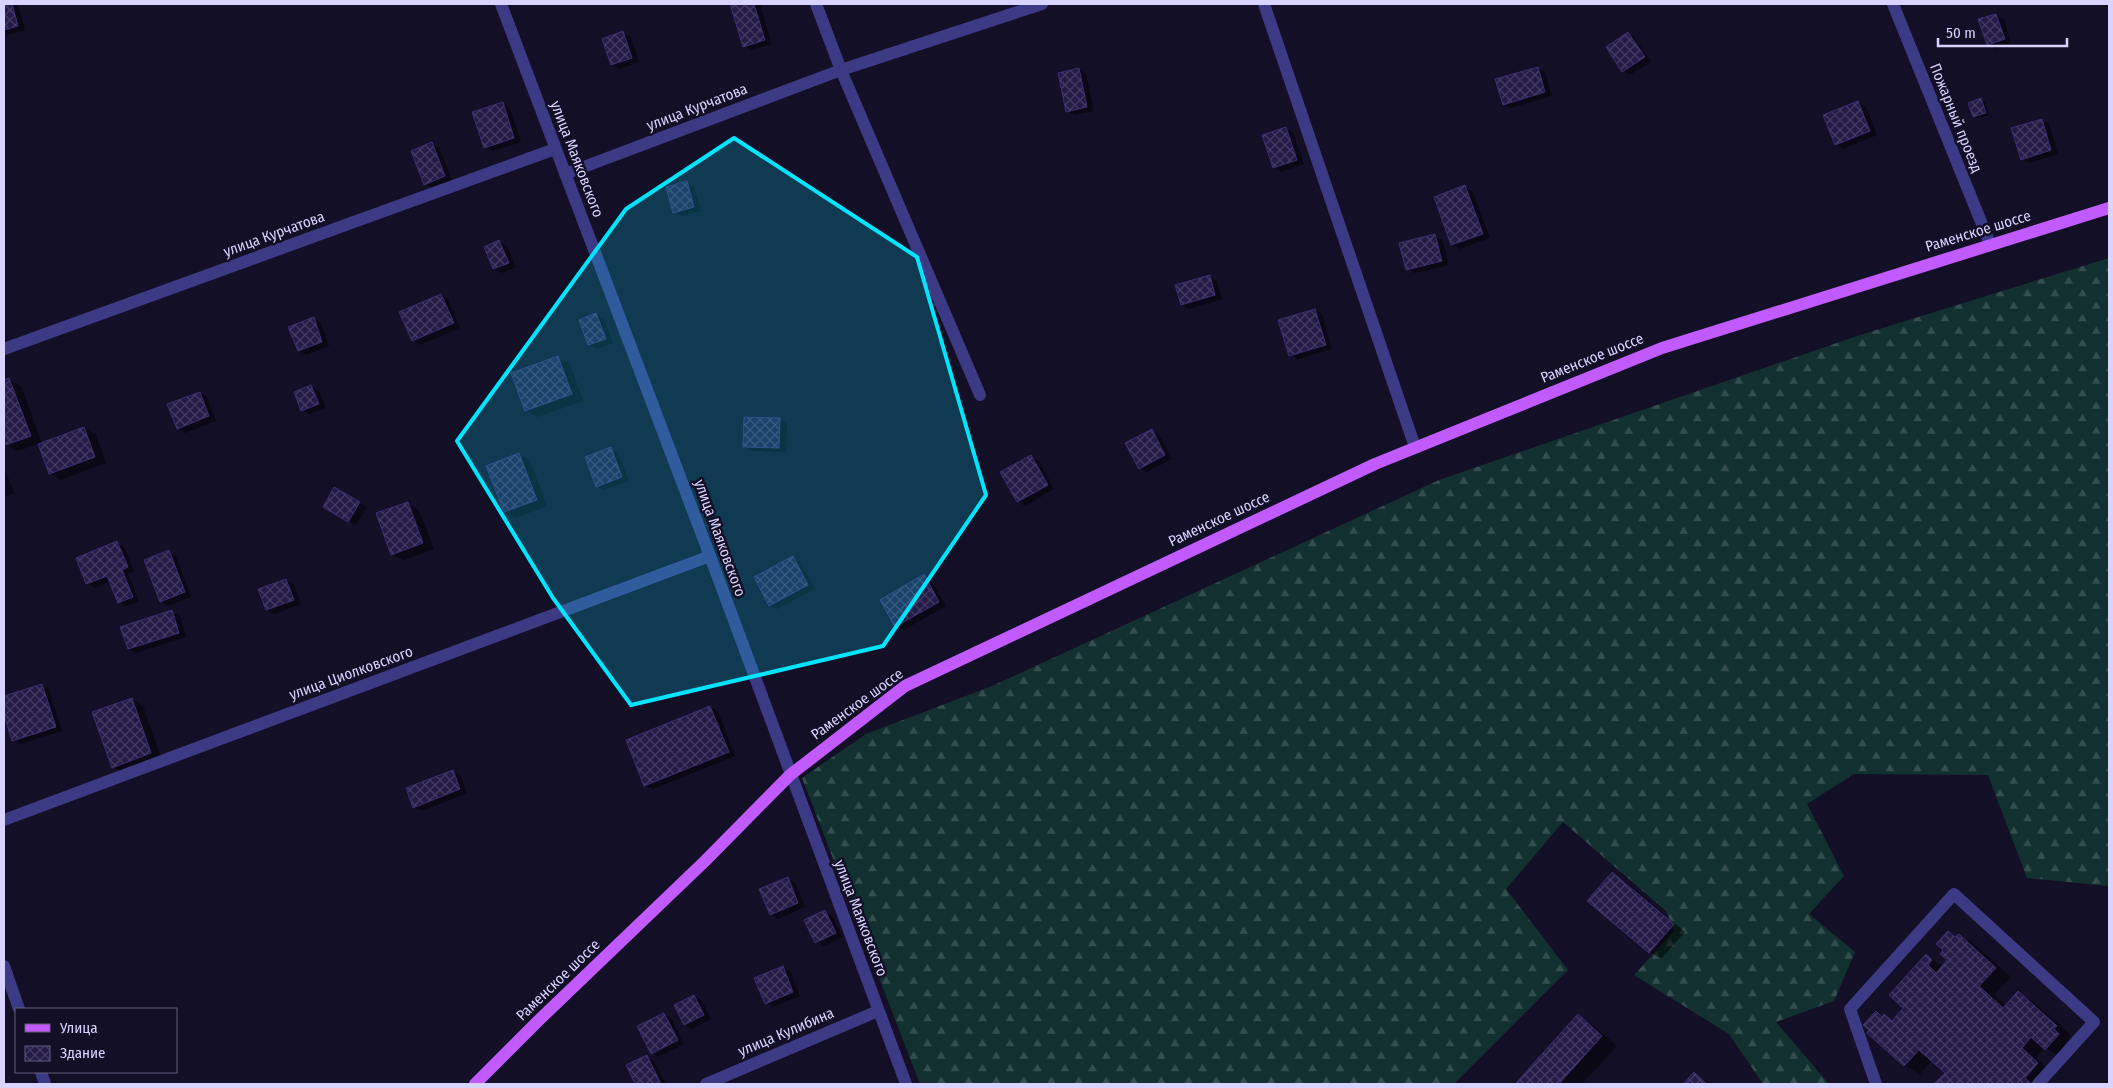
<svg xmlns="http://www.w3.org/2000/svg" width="2113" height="1088" viewBox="0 0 2113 1088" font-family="'Fira Sans Condensed',sans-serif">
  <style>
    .forest { fill: url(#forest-firs) }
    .shadow { fill: #0007 }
    .building { fill: url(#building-cross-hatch); stroke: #3b2d73 }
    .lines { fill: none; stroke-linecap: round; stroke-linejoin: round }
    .minor { stroke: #3d3a85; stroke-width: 12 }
    .major { stroke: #c25bff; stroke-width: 12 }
    .marked { fill: #00e5ff; fill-opacity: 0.2; stroke: #00e5ff; stroke-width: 4; stroke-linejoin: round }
    .labels { text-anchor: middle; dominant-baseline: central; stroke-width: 5; stroke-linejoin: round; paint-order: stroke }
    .street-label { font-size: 15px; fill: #d9d4ff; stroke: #130f26 }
  </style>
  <defs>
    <pattern id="forest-firs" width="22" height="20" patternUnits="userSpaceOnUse" patternTransform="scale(1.25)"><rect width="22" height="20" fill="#12302f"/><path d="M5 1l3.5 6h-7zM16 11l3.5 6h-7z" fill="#344d4e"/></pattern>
    <pattern id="building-cross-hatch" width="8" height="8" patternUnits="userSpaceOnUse" patternTransform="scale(1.25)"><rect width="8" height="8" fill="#241b47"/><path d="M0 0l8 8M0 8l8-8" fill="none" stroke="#433b63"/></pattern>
  </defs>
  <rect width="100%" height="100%" fill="#130f26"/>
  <!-- forest -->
  <path class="forest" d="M 2109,258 L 2109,886 L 2027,878 L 1988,775 L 1854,774 L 1807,804 L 1844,876 L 1809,914 L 1855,952 L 1834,1001 L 1776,1022 L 1829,1084 L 1763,1084 L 1729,1034 L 1634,975 L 1674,931 L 1666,911 L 1563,822 L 1506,889 L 1568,970 L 1454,1084 L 920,1084 L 802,778 L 866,734 L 992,686 L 1439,480 L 1860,335 Z"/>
  <!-- shadow -->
  <g class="shadow">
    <path d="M 4,4 L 18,4 L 25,30 L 4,36 Z"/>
    <path d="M 731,4 L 760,4 L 772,44 L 752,50 L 744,46 Z"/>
    <path d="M 1996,15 L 2004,19 L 2011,43 L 1995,49 L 1988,44 Z"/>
    <path d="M 623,33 L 631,37 L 639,62 L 619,69 L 612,65 Z"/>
    <path d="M 1628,33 L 1635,38 L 1651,62 L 1630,75 L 1623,71 Z"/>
    <path d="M 1538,68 L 1545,72 L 1552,96 L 1511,108 L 1504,104 Z"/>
    <path d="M 1078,69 L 1086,73 L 1094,111 L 1075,115 L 1067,111 Z"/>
    <path d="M 1981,100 L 1985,102 L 1989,115 L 1977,118 L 1974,116 Z"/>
    <path d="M 1858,102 L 1866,107 L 1877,135 L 1843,149 L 1836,144 Z"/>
    <path d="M 503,103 L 510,108 L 521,142 L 493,151 L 485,147 Z"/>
    <path d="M 2042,120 L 2049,124 L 2058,154 L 2030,163 L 2022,159 Z"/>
    <path d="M 1286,129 L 1293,133 L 1304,164 L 1281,172 L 1274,168 Z"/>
    <path d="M 432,144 L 439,148 L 452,180 L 433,188 L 425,184 Z"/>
    <path d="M 686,182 L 694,187 L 701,211 L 682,216 L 675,212 Z"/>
    <path d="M 1465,187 L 1472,191 L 1490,238 L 1460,249 L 1452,245 L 1435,197 Z"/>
    <path d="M 1435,236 L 1442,240 L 1449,265 L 1415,273 L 1407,269 Z"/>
    <path d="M 499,242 L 507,246 L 516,267 L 502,273 L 494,269 Z"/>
    <path d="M 1210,277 L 1217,281 L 1222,299 L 1189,309 L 1182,305 Z"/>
    <path d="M 441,295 L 448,299 L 460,328 L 420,345 L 413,340 Z"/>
    <path d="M 1315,310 L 1322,314 L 1332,349 L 1298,359 L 1290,355 Z"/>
    <path d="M 596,314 L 604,319 L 613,343 L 597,349 L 589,344 Z"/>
    <path d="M 313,319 L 321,323 L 329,346 L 306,355 L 299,350 Z"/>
    <path d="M 558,358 L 570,364 L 583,401 L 537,417 L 526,410 Z"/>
    <path d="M 9,380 L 21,386 L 42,443 L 84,428 L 96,435 L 106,463 L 61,480 L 50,473 L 39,444 L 18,451 L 7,445 L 4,436 L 4,382 Z"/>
    <path d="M 311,386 L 319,391 L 326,408 L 309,414 L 302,410 Z"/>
    <path d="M 200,393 L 207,397 L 216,421 L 185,433 L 178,428 Z"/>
    <path d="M 780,419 L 787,424 L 786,452 L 751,451 L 744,447 Z"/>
    <path d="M 1152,431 L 1159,435 L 1172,459 L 1147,472 L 1140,468 Z"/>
    <path d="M 611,449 L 618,453 L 629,481 L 604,490 L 597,486 Z"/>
    <path d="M 519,454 L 530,461 L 547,506 L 516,518 L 505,512 Z"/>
    <path d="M 1031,457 L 1039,461 L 1054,489 L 1025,506 L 1018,501 Z"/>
    <path d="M 4,467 L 14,493 L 4,497 Z"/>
    <path d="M 335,489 L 367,507 L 356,525 L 324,507 Z"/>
    <path d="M 408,503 L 419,510 L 434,549 L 404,560 L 392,554 Z"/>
    <path d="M 117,543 L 124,547 L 134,571 L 128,574 L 139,601 L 126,606 L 119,602 L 110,581 L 95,588 L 87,583 Z"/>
    <path d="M 169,552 L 176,556 L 191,597 L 168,606 L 161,601 Z"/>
    <path d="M 793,558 L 800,562 L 815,589 L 777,609 L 770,605 Z"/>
    <path d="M 924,576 L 931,580 L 946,606 L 904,630 L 896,626 Z"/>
    <path d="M 286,580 L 294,584 L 301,604 L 275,614 L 267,610 L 260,590 Z"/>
    <path d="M 172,612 L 180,616 L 186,637 L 136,653 L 129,649 Z"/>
    <path d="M 42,685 L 49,689 L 62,731 L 20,744 L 13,740 L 4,711 L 4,697 Z"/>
    <path d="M 132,699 L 143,706 L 162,760 L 124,773 L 113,767 Z"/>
    <path d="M 710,707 L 718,711 L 735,756 L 653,789 L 646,785 Z"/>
    <path d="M 453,771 L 460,775 L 467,793 L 422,811 L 414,807 Z"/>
    <path d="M 1612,874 L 1624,880 L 1685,932 L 1661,959 L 1650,952 L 1589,901 Z"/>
    <path d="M 788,878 L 795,883 L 805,907 L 778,919 L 771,914 Z"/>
    <path d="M 825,912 L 832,916 L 843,937 L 824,946 L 816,942 Z"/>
    <path d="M 1948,933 L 1957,937 L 1959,935 L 1974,944 L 2011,977 L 1994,995 L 2006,1006 L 2019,993 L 2034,1002 L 2071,1035 L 2068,1039 L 2073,1044 L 2061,1057 L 2045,1048 L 2036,1058 L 2053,1073 L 2043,1084 L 1936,1084 L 1947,1072 L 1933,1060 L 1920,1074 L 1905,1065 L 1869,1032 L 1876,1012 L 1893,1021 L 1905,1008 L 1926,956 L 1943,966 L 1949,960 L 1945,950 Z"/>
    <path d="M 783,967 L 790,971 L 800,996 L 773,1007 L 766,1003 Z"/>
    <path d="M 694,996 L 702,1001 L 711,1019 L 692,1029 L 685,1025 L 675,1006 Z"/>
    <path d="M 664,1014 L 672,1019 L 684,1044 L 659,1057 L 652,1053 Z"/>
    <path d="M 1578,1016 L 1593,1025 L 1617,1046 L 1582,1084 L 1516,1084 Z"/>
    <path d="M 647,1056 L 654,1061 L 666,1084 L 637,1084 L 628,1066 Z"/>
    <path d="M 1694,1074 L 1706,1080 L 1710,1084 L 1684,1084 Z"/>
  </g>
  <!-- building -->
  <g class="building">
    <path d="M 4,4 L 12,4 L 18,26 L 4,30 Z"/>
    <path d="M 730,4 L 754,4 L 765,40 L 743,47 Z"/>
    <path d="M 1996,14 L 2005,39 L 1987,45 L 1978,19 Z"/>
    <path d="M 623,31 L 632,58 L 611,65 L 602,39 Z"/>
    <path d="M 1628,32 L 1645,57 L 1622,72 L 1606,47 Z"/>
    <path d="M 1538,67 L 1545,92 L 1503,105 L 1495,79 Z"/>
    <path d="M 1079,68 L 1087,107 L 1066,112 L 1058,73 Z"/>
    <path d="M 1981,98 L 1986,113 L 1973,117 L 1968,103 Z"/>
    <path d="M 1858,101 L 1870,131 L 1835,145 L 1823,115 Z"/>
    <path d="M 503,102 L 514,138 L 484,148 L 472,112 Z"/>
    <path d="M 2042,119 L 2051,150 L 2021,160 L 2011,128 Z"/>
    <path d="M 1286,127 L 1297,160 L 1273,168 L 1262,135 Z"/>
    <path d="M 432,142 L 445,176 L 424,185 L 411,151 Z"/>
    <path d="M 687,181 L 694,207 L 673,213 L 666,187 Z"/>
    <path d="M 1465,185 L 1483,234 L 1451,245 L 1434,197 Z"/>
    <path d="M 1435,234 L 1442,261 L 1406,270 L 1399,243 Z"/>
    <path d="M 499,240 L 509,263 L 493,269 L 484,247 Z"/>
    <path d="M 1210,275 L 1215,295 L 1181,305 L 1175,285 Z"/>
    <path d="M 441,294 L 454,323 L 412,341 L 399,312 Z"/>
    <path d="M 1315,309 L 1326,345 L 1289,356 L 1278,320 Z"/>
    <path d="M 596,313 L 606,339 L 588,345 L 579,320 Z"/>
    <path d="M 314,317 L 322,342 L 298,351 L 288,327 Z"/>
    <path d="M 558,356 L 572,394 L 525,411 L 511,373 Z"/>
    <path d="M 9,378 L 31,436 L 6,445 L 4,440 L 4,380 Z"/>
    <path d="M 311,385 L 319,404 L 301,411 L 294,392 Z"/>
    <path d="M 200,392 L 209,416 L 177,429 L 167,404 Z"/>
    <path d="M 744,417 L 780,418 L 779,448 L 743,447 Z"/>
    <path d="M 84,427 L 95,457 L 49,474 L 38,444 Z"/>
    <path d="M 1152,429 L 1165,455 L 1139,469 L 1125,443 Z"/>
    <path d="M 611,447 L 622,477 L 596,487 L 585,457 Z"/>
    <path d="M 519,453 L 537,500 L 504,512 L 486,466 Z"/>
    <path d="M 1031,455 L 1048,485 L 1017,502 L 1000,472 Z"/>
    <path d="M 334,487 L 360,502 L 348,522 L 323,507 Z"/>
    <path d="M 408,502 L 423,543 L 391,555 L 376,513 Z"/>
    <path d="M 117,541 L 128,567 L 122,570 L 133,597 L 118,603 L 107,576 L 86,584 L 76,558 Z"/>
    <path d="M 169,550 L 185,592 L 160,602 L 144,560 Z"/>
    <path d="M 793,556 L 808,585 L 769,606 L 754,577 Z"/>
    <path d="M 924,574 L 939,602 L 895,627 L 880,600 Z"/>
    <path d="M 286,579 L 294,600 L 266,610 L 258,589 Z"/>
    <path d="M 172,610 L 179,633 L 128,649 L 120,627 Z"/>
    <path d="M 42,684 L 56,727 L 12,741 L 4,715 L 4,696 Z"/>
    <path d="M 132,698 L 151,753 L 112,768 L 92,712 Z"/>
    <path d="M 710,706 L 729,752 L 644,786 L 626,740 Z"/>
    <path d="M 453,770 L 460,789 L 413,808 L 406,788 Z"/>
    <path d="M 1612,872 L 1674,924 L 1649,953 L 1587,901 Z"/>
    <path d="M 788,877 L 798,903 L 770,915 L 759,889 Z"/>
    <path d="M 825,910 L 836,933 L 815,943 L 804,920 Z"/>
    <path d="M 1948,931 L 1955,937 L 1959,934 L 1996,968 L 1979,986 L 2003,1008 L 2018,991 L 2057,1026 L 2054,1029 L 2059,1034 L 2045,1050 L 2031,1037 L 2022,1048 L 2038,1063 L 2025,1078 L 2032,1084 L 1934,1084 L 1945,1073 L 1919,1050 L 1904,1066 L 1867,1033 L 1869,1030 L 1863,1025 L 1876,1011 L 1882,1017 L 1884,1014 L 1892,1021 L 1903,1008 L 1889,995 L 1926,954 L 1932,960 L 1928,965 L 1936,973 L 1947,960 L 1940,954 L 1943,950 L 1936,944 Z"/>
    <path d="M 783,966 L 793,992 L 765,1004 L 754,978 Z"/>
    <path d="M 694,995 L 704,1015 L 684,1025 L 674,1005 Z"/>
    <path d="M 664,1013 L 678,1040 L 651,1054 L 637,1026 Z"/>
    <path d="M 1578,1014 L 1602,1036 L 1559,1084 L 1515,1084 Z"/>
    <path d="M 647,1055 L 661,1084 L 635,1084 L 626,1065 Z"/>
    <path d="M 1694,1072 L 1707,1084 L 1683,1084 Z"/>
  </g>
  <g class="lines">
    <!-- minor -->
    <g class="minor">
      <path d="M 501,4 L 710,556 L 906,1084"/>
      <path d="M 816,4 L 841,70 L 980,395"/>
      <path d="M 1264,4 L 1415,447"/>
      <path d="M 1893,4 L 1990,244"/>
      <path d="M 565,174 L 841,70 L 1042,4"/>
      <path d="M 4,349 L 555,149"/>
      <path d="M 4,820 L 710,556"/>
      <path d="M 4,966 L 19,1009"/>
      <path d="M 41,1072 L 45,1084"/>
      <path d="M 706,1084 L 878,1011"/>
      <path d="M 1876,1084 L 1850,1009 L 1954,894 L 2094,1022 L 2038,1084"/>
    </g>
    <!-- major -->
    <path class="major" d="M 475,1084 L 538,1021 L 705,861 L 790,775 L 905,686 L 1375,464 L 1662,348 L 2109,208"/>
  </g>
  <!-- marked area -->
  <path class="marked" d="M 734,138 L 917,257 L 986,495 L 883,646 L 631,705 L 553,598 L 457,441 L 626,209 Z"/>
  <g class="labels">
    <!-- street labels -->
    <g class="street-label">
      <text transform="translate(697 107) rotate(-21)">улица Курчатова</text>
      <text transform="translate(1956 118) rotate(68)">Пожарный проезд</text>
      <text transform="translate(577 159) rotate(69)">улица Маяковского</text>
      <text transform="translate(1978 231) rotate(-17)">Раменское шоссе</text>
      <text transform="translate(274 234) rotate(-20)">улица Курчатова</text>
      <text transform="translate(1592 358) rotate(-22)">Раменское шоссе</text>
      <text transform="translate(1219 519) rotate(-25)">Раменское шоссе</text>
      <text transform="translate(720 538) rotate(70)">улица Маяковского</text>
      <text transform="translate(351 673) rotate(-20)">улица Циолковского</text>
      <text transform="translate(857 704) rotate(-36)">Раменское шоссе</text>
      <text transform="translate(861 918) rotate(69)">улица Маяковского</text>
      <text transform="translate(558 980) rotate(-44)">Раменское шоссе</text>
      <text transform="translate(786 1032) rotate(-23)">улица Кулибина</text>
    </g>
  </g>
  <!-- border -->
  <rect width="2113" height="1088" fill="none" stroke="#d9d4ff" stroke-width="10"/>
  <!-- legend -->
  <rect x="15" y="1008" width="162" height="65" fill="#130f26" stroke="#625e7d"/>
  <rect x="25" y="1024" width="25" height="8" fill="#c25bff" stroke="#625e7d"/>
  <text x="60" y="1033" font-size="15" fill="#d9d4ff">Улица</text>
  <rect x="25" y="1046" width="25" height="15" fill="url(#building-cross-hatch)" stroke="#625e7d"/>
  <text x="60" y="1058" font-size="15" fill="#d9d4ff">Здание</text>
  <!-- scale -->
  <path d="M1938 38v8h129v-8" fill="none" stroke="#d9d4ff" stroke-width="2.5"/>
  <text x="1946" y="38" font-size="15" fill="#d9d4ff" stroke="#130f26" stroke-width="4" paint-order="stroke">50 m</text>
</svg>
